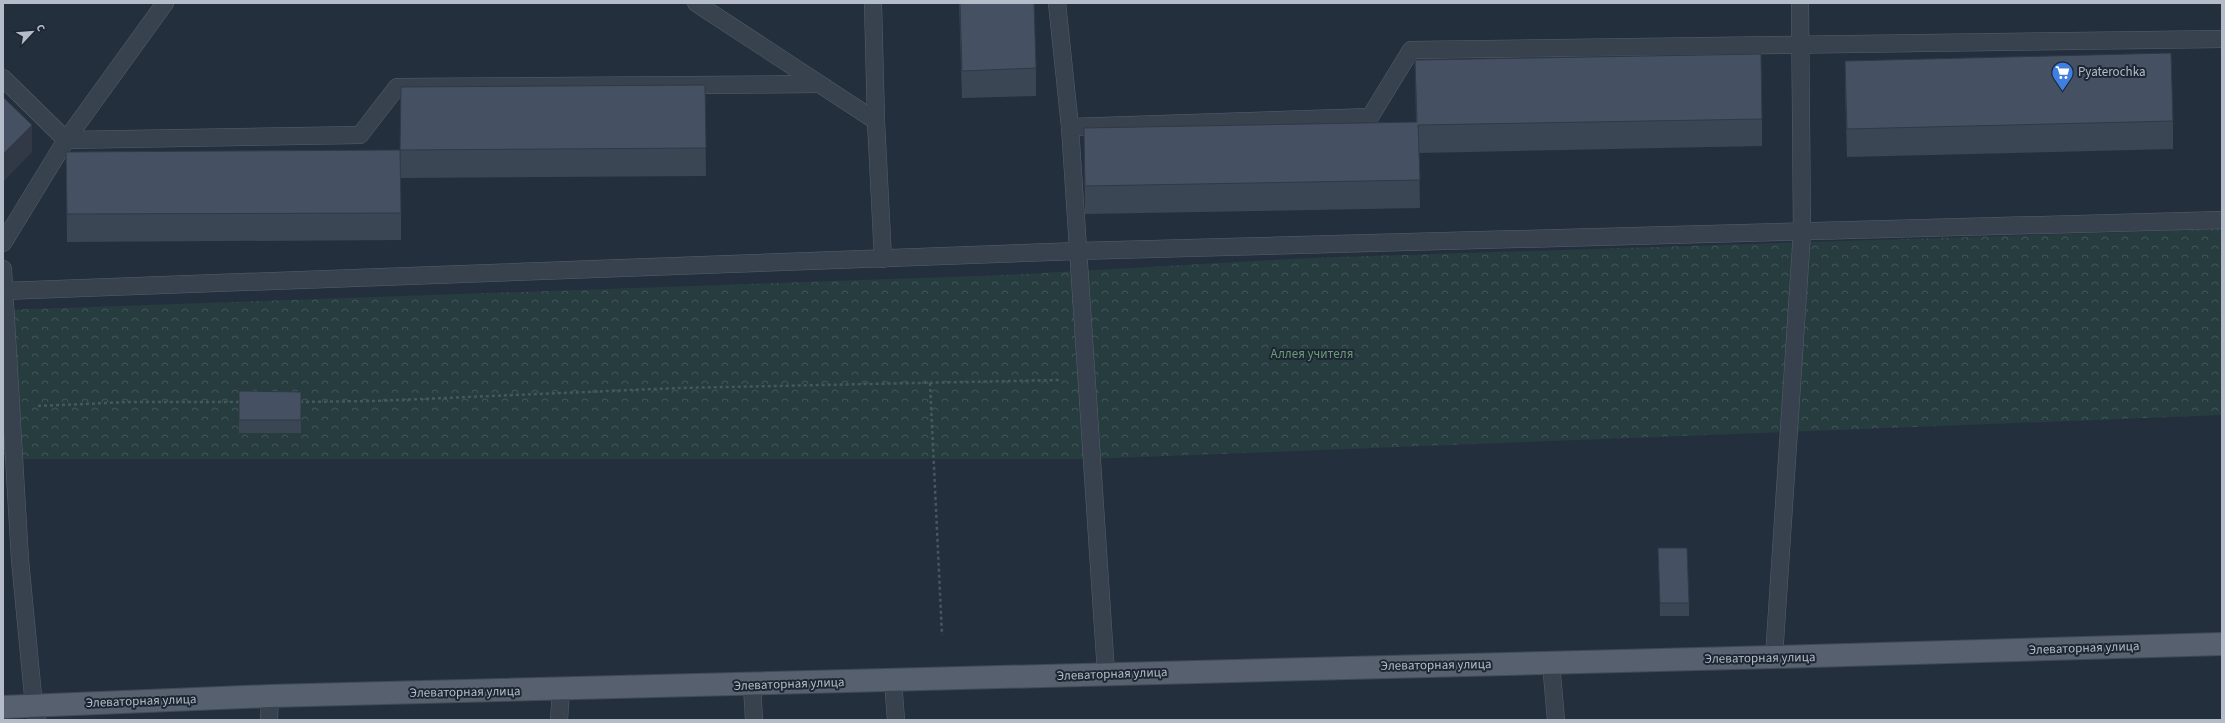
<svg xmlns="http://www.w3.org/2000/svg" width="2225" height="723" viewBox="0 0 2225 723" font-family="'Source Sans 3',sans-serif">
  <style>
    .forest { fill: url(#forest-crowns) }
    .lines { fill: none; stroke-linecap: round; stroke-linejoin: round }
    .service-casing { stroke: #565f6c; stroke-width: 18 }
    .primary-casing { stroke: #414a57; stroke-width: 24 }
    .path { stroke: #44595c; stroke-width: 2.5; stroke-dasharray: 3 3; stroke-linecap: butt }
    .service { stroke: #38414e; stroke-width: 17 }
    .primary { stroke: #56606e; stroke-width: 22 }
    .wall { fill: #3b4654 }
    .shaded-wall { fill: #303945 }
    .building { fill: #455162; stroke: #303945 }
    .labels { text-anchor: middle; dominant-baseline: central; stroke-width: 4; stroke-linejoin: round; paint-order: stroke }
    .poi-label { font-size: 13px; fill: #b4bcc9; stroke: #1d2633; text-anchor: start }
    .park-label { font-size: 13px; fill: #6b9a76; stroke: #1d2633 }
    .street-label { font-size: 13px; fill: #b4bcc9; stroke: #1d2633 }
  </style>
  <defs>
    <pattern id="forest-crowns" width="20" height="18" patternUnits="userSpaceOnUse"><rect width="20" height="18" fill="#263c3f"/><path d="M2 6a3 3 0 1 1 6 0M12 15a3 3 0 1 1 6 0" fill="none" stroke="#435659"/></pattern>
  </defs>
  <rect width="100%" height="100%" fill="#242f3e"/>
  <!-- forest -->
  <path class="forest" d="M 2222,229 L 2222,415 L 1089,459 L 3,459 L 3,310 L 1006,275 L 1309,258 Z"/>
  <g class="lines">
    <defs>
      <g id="service">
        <path d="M 696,3 L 876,121 L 883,259"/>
        <path d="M 873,3 L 876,121"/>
        <path d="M 1057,3 L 1070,127 L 1106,673"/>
        <path d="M 3,78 L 66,140 L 360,135 L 397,87 L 819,84"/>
        <path d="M 1070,127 L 1370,117 L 1411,50 L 2222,39"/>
        <path d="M 3,243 L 66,140 L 165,3"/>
        <path d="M 3,269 L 20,560 L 34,706 L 37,720"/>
        <path d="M 4,291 L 1078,251 L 2222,220"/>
        <path d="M 1774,657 L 1802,232 L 1800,3"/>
        <path d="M 1551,663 L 1556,720"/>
        <path d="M 893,681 L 896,720"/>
        <path d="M 752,685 L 754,720"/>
        <path d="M 269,720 L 270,696"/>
        <path d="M 559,720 L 561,690"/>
      </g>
      <path id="primary" d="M 3,707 L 270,696 L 1774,657 L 2222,644"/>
    </defs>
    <!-- service casing -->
    <use href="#service" class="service-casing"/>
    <!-- primary casing -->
    <use href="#primary" class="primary-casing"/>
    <!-- path -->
    <g class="path">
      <path d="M 930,383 L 942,635"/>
      <path d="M 300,402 L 374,401 L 679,388 L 1060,380"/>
      <path d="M 38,406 L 129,402 L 241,402"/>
      <path d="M 947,719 L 947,720"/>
    </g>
    <!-- service -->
    <use href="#service" class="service"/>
    <!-- primary -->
    <use href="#primary" class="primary"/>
  </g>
  <!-- wall -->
  <g class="wall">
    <path d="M 959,3 L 1034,3 L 1036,68 L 1036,96 L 962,98 Z"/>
    <path d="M 1415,60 L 1762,119 L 1762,146 L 1419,153 L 1420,208 L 1085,214 L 1084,128 L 1416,122 Z"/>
    <path d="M 1845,61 L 2173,121 L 2173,149 L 1847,157 L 1845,88 Z"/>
    <path d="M 705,85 L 706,176 L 401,178 L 401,240 L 67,242 L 66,152 L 400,150 L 401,87 Z"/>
    <path d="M 239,391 L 301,392 L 301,433 L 239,433 Z"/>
    <path d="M 1658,548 L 1689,603 L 1689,616 L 1660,616 Z"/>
  </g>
  <!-- shaded-wall -->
  <path class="shaded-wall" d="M 32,125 L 32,152 L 3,182 L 3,154 Z"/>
  <!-- building -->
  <g class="building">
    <path d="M 960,3 L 1034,3 L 1036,68 L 962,71 Z"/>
    <path d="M 2171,53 L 2173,121 L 1847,129 L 1845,61 Z"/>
    <path d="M 1761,54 L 1762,119 L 1418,125 L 1420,180 L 1085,186 L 1084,128 L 1417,122 L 1415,60 Z"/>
    <path d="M 705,85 L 706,148 L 400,150 L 401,87 Z"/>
    <path d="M 3,97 L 32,125 L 3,154 Z"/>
    <path d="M 400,150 L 401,213 L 67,214 L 66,152 Z"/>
    <path d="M 239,391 L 301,392 L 301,420 L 239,420 Z"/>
    <path d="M 1658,548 L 1687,548 L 1689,603 L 1660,603 Z"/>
  </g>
  <!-- icons -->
  <defs>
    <symbol id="supermarket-pin" viewBox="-11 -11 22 30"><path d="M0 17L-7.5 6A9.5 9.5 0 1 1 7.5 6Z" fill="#3f7fe0" stroke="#1d2633"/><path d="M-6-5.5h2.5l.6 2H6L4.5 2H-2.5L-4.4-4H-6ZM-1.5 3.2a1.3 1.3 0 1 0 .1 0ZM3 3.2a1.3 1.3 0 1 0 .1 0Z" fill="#fff"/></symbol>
  </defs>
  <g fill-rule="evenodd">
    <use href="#supermarket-pin" x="2050" y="60" width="25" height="34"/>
  </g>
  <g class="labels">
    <!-- poi labels -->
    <g class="poi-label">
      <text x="2078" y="72">Pyaterochka</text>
    </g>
    <!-- park labels -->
    <g class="park-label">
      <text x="1312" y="354">Аллея учителя</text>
    </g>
    <!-- street labels -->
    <g class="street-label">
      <text transform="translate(2084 648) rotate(-2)">Элеваторная улица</text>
      <text transform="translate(1760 658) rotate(-1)">Элеваторная улица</text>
      <text transform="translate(1436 665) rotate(-1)">Элеваторная улица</text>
      <text transform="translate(1112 674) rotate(-2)">Элеваторная улица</text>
      <text transform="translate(789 684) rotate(-2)">Элеваторная улица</text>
      <text transform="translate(465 692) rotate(-1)">Элеваторная улица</text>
      <text transform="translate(141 701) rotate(-2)">Элеваторная улица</text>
    </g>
  </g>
  <!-- border -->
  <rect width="2225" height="723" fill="none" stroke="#b4bcc9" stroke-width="8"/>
  <!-- north arrow -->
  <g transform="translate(32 32) rotate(64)" stroke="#1d2633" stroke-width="3" paint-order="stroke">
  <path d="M0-3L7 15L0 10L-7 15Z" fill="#b4bcc9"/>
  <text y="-6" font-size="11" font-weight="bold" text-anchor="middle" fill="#b4bcc9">С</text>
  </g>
</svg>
